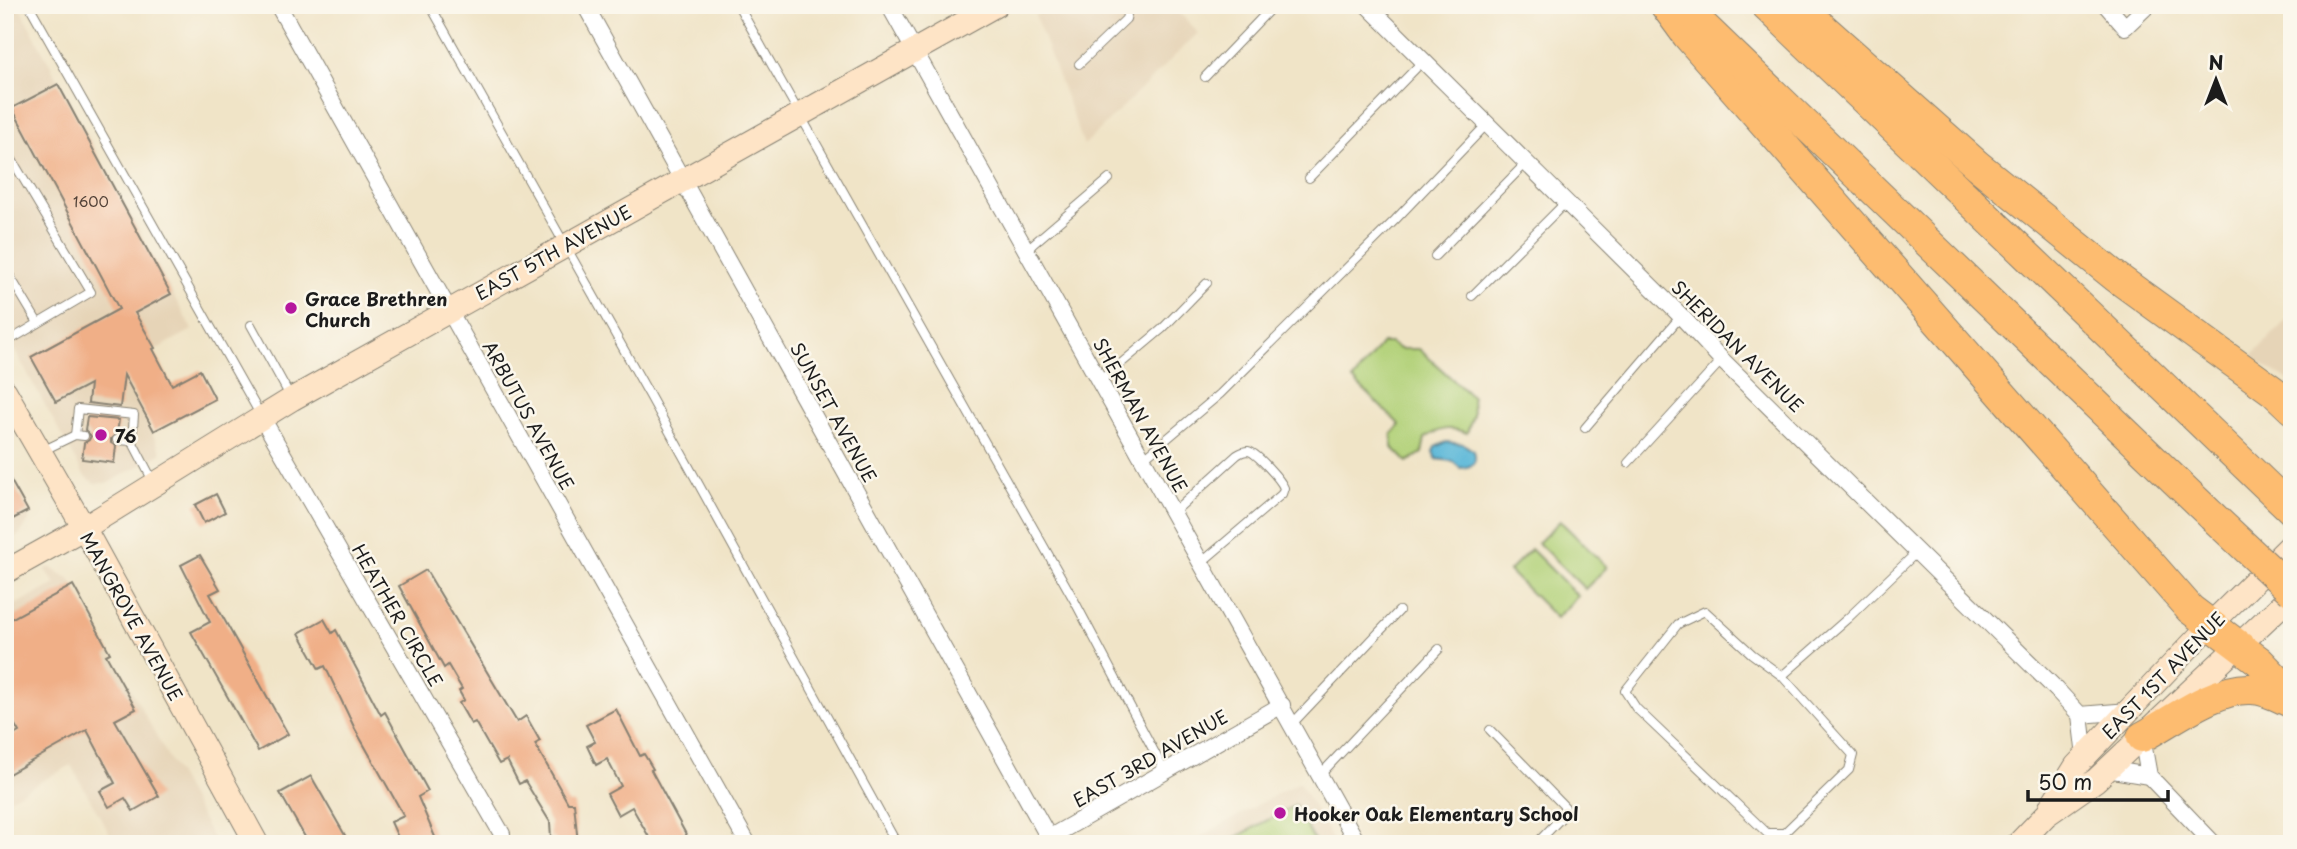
<svg xmlns="http://www.w3.org/2000/svg" width="2297" height="849" viewBox="0 0 2297 849" font-family="'Playpen Sans',sans-serif">
  <style>
    .built { fill: #e6d4b7 }
    .green { fill: #b2d179; stroke: #67764a; stroke-width: 2 }
    .water { fill: #5ab7d8; stroke: #3b6a7a; stroke-width: 2 }
    .building { fill: #f0af87 }
    .lines { fill: none; stroke-linecap: round; stroke-linejoin: round }
    .lane-casing { stroke: #868072; stroke-width: 10 }
    .street-casing { stroke: #868072; stroke-width: 18 }
    .secondary-casing { stroke: #868072; stroke-width: 25 }
    .highway-casing { stroke: #868072; stroke-width: 32 }
    .lane { stroke: #fff; stroke-width: 8 }
    .street { stroke: #fff; stroke-width: 16 }
    .secondary { stroke: #fee4c6; stroke-width: 23 }
    .highway { stroke: #fdbc70; stroke-width: 30 }
    .highway-bridge-casing { stroke: #868072; stroke-width: 32; stroke-linecap: butt }
    .highway-bridge { stroke: #fdbc70; stroke-width: 30 }
    .poi-dot { fill: #b5179e; stroke: #fbf7ec; stroke-width: 2.5 }
    .labels { text-anchor: middle; dominant-baseline: central; stroke-width: 5; stroke-linejoin: round; paint-order: stroke }
    .number-label { font-size: 14px; fill: #514137 }
    .street-label { font-size: 18px; fill: #1c1c1c; stroke: #fbf7ec }
    .poi-label { font-size: 18px; font-weight: bold; fill: #1c1c1c; stroke: #fbf7ec; text-anchor: start }
  </style>
  <rect width="100%" height="100%" fill="#fbf7ec"/>
  <filter id="ink" filterUnits="userSpaceOnUse"><feTurbulence type="fractalNoise" baseFrequency=".0143" numOctaves="2"/><feDisplacementMap in="SourceGraphic" scale="14" xChannelSelector="R" yChannelSelector="G"/><feConvolveMatrix kernelMatrix="1 2 1 2 8 2 1 2 1" color-interpolation-filters="sRGB"/></filter>
  <filter id="wash" filterUnits="userSpaceOnUse"><feTurbulence type="fractalNoise" baseFrequency=".00686" numOctaves="4" result="noise"/><feDisplacementMap in="SourceGraphic" scale="28" xChannelSelector="R" yChannelSelector="G"/><feGaussianBlur stdDeviation="1.57" result="paint"/><feColorMatrix in="noise" values="0 0 0 0 0 0 0 0 0 0 0 0 0 0 0 0 0 1.4 0 .05"/><feComposite in="paint" operator="in"/></filter>
  <g filter="url(#wash)">
    <rect width="100%" height="100%" fill="#f0e4c7"/>
    <!-- built -->
    <g class="built">
      <path d="M 5,5 L 18,5 L 192,330 L 120,369 L 162,453 L 108,483 L 94,483 L 84,475 L 5,333 Z"/>
      <path d="M 1053,5 L 1173,5 L 1198,33 L 1084,145 L 1035,15 Z"/>
      <path d="M 2292,314 L 2292,383 L 2251,357 Z"/>
      <path d="M 5,468 L 28,505 L 29,521 L 19,535 L 5,542 Z"/>
      <path d="M 49,567 L 70,579 L 216,844 L 98,844 L 111,836 L 71,765 L 5,801 L 5,610 L 56,584 L 45,570 Z"/>
      <path d="M 1299,782 L 1335,844 L 1187,844 Z"/>
    </g>
    <!-- green -->
    <g class="green">
      <path d="M 1382,343 L 1390,343 L 1400,349 L 1419,349 L 1472,397 L 1473,415 L 1467,433 C 1450,426 1441,428 1425,438 L 1422,453 L 1407,462 L 1392,447 L 1392,434 L 1400,425 L 1353,380 Z"/>
      <path d="M 1560,521 L 1607,567 L 1585,589 L 1538,543 Z"/>
      <path d="M 1531,549 L 1578,596 L 1556,618 L 1509,571 Z"/>
      <path d="M 1295,805 L 1316,844 L 1224,844 Z"/>
    </g>
    <!-- water -->
    <path class="water" d="M 1446,442 L 1463,444 L 1474,451 C 1478,464 1472,467 1460,468 L 1452,461 L 1436,459 L 1433,452 L 1435,447 Z"/>
    <g id="blocks">
      <!-- building -->
      <g class="building">
        <path d="M 58,84 L 171,294 L 135,313 L 155,348 L 153,349 L 172,385 L 200,370 L 215,399 L 154,431 L 124,375 L 120,407 L 88,403 L 90,384 L 56,402 L 31,357 L 119,309 L 12,108 Z"/>
        <path d="M 87,417 L 119,420 L 117,433 L 111,439 L 111,443 L 116,446 L 114,463 L 82,459 L 84,443 L 89,440 L 91,436 L 85,430 Z"/>
        <path d="M 5,470 L 28,511 L 5,523 Z"/>
        <path d="M 216,494 L 225,512 L 204,523 L 195,505 Z"/>
        <path d="M 200,555 L 220,589 L 210,594 L 288,734 L 258,751 L 191,632 L 210,622 L 181,565 Z"/>
        <path d="M 426,570 L 517,722 L 526,716 L 540,741 L 535,744 L 568,803 L 574,803 L 578,844 L 555,844 L 555,838 L 551,838 L 550,822 L 525,781 L 519,784 L 507,760 L 499,764 L 475,722 L 471,724 L 459,703 L 464,700 L 459,691 L 462,689 L 448,665 L 444,668 L 399,586 Z"/>
        <path d="M 73,585 L 110,653 L 106,655 L 136,709 L 115,720 L 159,796 L 133,811 L 125,798 L 109,807 L 100,791 L 115,783 L 87,730 L 5,776 L 5,740 L 19,732 L 5,708 L 5,622 Z"/>
        <path d="M 324,619 L 332,633 L 336,630 L 381,715 L 385,712 L 428,791 L 418,797 L 438,844 L 401,844 L 391,822 L 404,816 L 355,729 L 325,666 L 319,669 L 299,633 Z"/>
        <path d="M 616,709 L 640,756 L 644,754 L 653,769 L 651,770 L 688,838 L 679,844 L 653,844 L 632,807 L 618,815 L 607,794 L 621,786 L 607,759 L 596,765 L 587,746 L 595,742 L 586,725 Z"/>
        <path d="M 311,776 L 350,844 L 309,844 L 280,793 Z"/>
      </g>
    </g>
  </g>
  <g filter="url(#ink)">
    <use href="#blocks" fill-opacity="0" stroke="#868072" stroke-width="2"/>
    <g class="lines">
      <defs>
        <g id="lane">
          <path d="M 29,5 L 261,416"/>
          <path d="M 430,5 L 650,396 L 897,844"/>
          <path d="M 738,5 L 1074,600 L 1165,772"/>
          <path d="M 1079,64 L 1126,19 L 1129,5"/>
          <path d="M 1205,77 L 1274,5"/>
          <path d="M 5,148 L 91,292 L 5,343"/>
          <path d="M 1309,178 L 1423,61"/>
          <path d="M 1026,250 L 1109,179"/>
          <path d="M 1435,256 L 1526,163"/>
          <path d="M 5,268 L 38,323"/>
          <path d="M 1472,296 L 1566,202"/>
          <path d="M 251,325 L 290,396"/>
          <path d="M 1100,381 L 1162,329 L 1207,283"/>
          <path d="M 1585,428 L 1681,316"/>
          <path d="M 75,435 L 78,409 L 134,415 L 132,441"/>
          <path d="M 117,440 L 132,441 L 154,483"/>
          <path d="M 42,451 L 75,435 L 84,436"/>
          <path d="M 1143,459 L 1220,394 L 1395,220 L 1488,123"/>
          <path d="M 1628,463 L 1722,360"/>
          <path d="M 1174,512 L 1237,455 C 1240,453 1244,451 1248,451 C 1256,452 1281,480 1284,488 L 1282,494 L 1202,562"/>
          <path d="M 1782,676 L 1853,755 L 1849,770 L 1784,833 L 1767,833 L 1636,708 L 1625,691 L 1678,624 L 1705,611 L 1752,654 L 1782,676 L 1848,618 L 1917,552"/>
          <path d="M 1292,724 L 1399,611"/>
          <path d="M 1490,730 L 1565,807 L 1561,818 L 1536,844"/>
          <path d="M 1320,775 L 1439,649"/>
        </g>
        <g id="street">
          <path d="M 278,5 L 748,844"/>
          <path d="M 585,5 L 1049,838"/>
          <path d="M 889,5 L 1358,844"/>
          <path d="M 1367,5 L 1681,316 L 1722,360 L 2057,690 L 2080,715 L 2085,757"/>
          <path d="M 2106,5 L 2125,27 L 2148,5"/>
          <path d="M 261,416 L 502,834"/>
          <path d="M 2080,715 L 2129,711"/>
          <path d="M 2142,737 L 2149,776 L 2214,844"/>
          <path d="M 2107,769 L 2149,776"/>
          <path d="M 5,843 L 5,844"/>
          <path d="M 1038,844 L 1282,705"/>
        </g>
        <g id="secondary">
          <path d="M 5,391 L 84,528 L 257,844"/>
          <path d="M 5,572 L 84,528 L 292,399 L 996,5"/>
          <path d="M 2051,806 L 2076,766 L 2211,624 L 2292,544"/>
          <path d="M 2018,844 L 2046,815 L 2096,780 L 2292,595"/>
        </g>
        <g id="highway">
          <path d="M 1665,5 L 1687,35 L 2190,609 L 2259,661 L 2292,695"/>
          <path d="M 1766,5 L 2292,510"/>
          <path d="M 1797,5 L 1977,165 L 2116,277 L 2273,391 L 2292,409"/>
          <path d="M 1699,22 L 2212,516"/>
          <path d="M 2142,737 C 2172,721 2216,687 2251,689 C 2265,689 2279,697 2292,703"/>
        </g>
      </defs>
      <!-- lane casing -->
      <use href="#lane" class="lane-casing"/>
      <!-- street casing -->
      <use href="#street" class="street-casing"/>
      <!-- secondary casing -->
      <use href="#secondary" class="secondary-casing"/>
      <!-- highway casing -->
      <use href="#highway" class="highway-casing"/>
      <!-- lane -->
      <use href="#lane" class="lane"/>
      <!-- street -->
      <use href="#street" class="street"/>
      <!-- secondary -->
      <use href="#secondary" class="secondary"/>
      <!-- highway -->
      <use href="#highway" class="highway"/>
      <defs>
        <path id="highway-bridge" d="M 2212,516 L 2292,591"/>
      </defs>
      <!-- highway-bridge casing -->
      <use href="#highway-bridge" class="highway-bridge-casing"/>
      <!-- highway-bridge -->
      <use href="#highway-bridge" class="highway-bridge"/>
    </g>
  </g>
  <!-- markers -->
  <g class="poi-dot">
    <circle cx="291" cy="308" r="7"/>
    <circle cx="101" cy="435" r="7"/>
    <circle cx="1280" cy="813" r="7"/>
  </g>
  <g class="labels">
    <!-- number labels -->
    <g class="number-label">
      <text x="91" y="201">1600</text>
    </g>
    <!-- street labels -->
    <g class="street-label">
      <text transform="translate(553 252) rotate(-29)">EAST 5TH AVENUE</text>
      <text transform="translate(1738 346) rotate(45)">SHERIDAN AVENUE</text>
      <text transform="translate(834 412) rotate(61)">SUNSET AVENUE</text>
      <text transform="translate(529 415) rotate(61)">ARBUTUS AVENUE</text>
      <text transform="translate(1141 415) rotate(61)">SHERMAN AVENUE</text>
      <text transform="translate(398 615) rotate(60)">HEATHER CIRCLE</text>
      <text transform="translate(132 616) rotate(61)">MANGROVE AVENUE</text>
      <text transform="translate(2163 675) rotate(-46)">EAST 1ST AVENUE</text>
      <text transform="translate(1150 758) rotate(-30)">EAST 3RD AVENUE</text>
    </g>
    <!-- poi labels -->
    <g class="poi-label">
      <text x="305" y="298">Grace Brethren<tspan x="305" dy="21">Church</tspan></text>
      <text x="115" y="435">76</text>
      <text x="1294" y="813">Hooker Oak Elementary School</text>
    </g>
  </g>
  <!-- margin -->
  <rect width="2297" height="849" fill="none" stroke="#fbf7ec" stroke-width="28"/>
  <!-- north arrow -->
  <g transform="translate(2216 80)" stroke="#fbf7ec" stroke-width="5" paint-order="stroke">
  <path d="M0-5L12 26L0 18L-12 26Z" fill="#1c1c1c"/>
  <text y="-10" font-size="19" font-weight="bold" text-anchor="middle" fill="#1c1c1c">N</text>
  </g>
  <!-- scale -->
  <path d="M2028 790v10h140v-10" fill="none" stroke="#1c1c1c" stroke-width="3.5"/>
  <text x="2038" y="790" font-size="21" fill="#1c1c1c" stroke="#fbf7ec" stroke-width="5" paint-order="stroke">50 m</text>
</svg>
